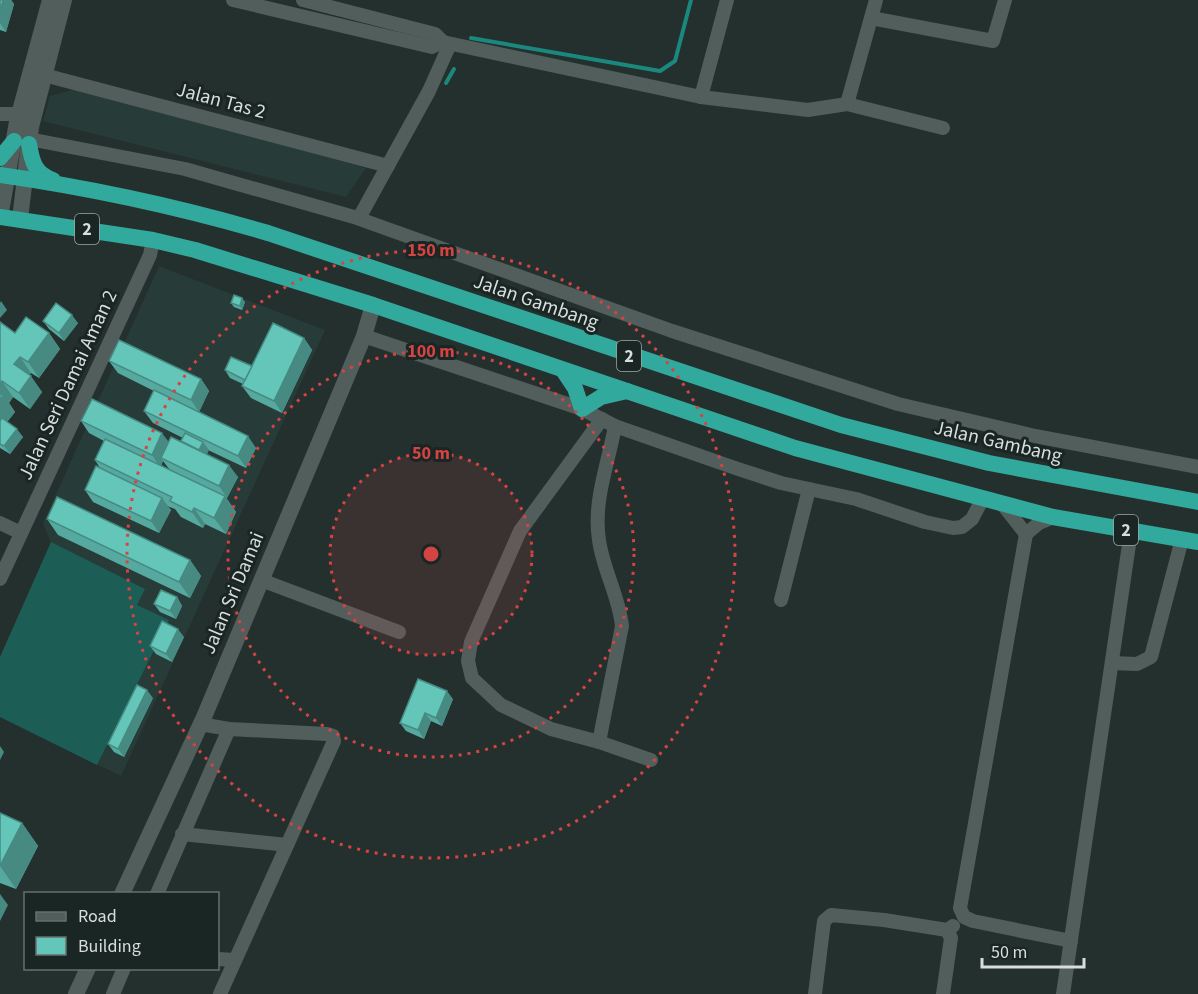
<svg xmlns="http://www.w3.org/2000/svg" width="1198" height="994" viewBox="0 0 1198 994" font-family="'Source Sans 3',sans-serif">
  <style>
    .built { fill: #273b38 }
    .pitch { fill: #1c5d56 }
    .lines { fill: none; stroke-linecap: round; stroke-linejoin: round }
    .stream { stroke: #1b887d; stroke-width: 4 }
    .minor { stroke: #525e5c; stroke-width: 14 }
    .tertiary { stroke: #525e5c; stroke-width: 16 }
    .trunk { stroke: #32a99d; stroke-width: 16 }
    .wall { fill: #56a99f }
    .shaded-wall { fill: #468a82 }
    .building { fill: #64c5b9; stroke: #468a82; stroke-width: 1.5 }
    .ring { fill: none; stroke: #d64343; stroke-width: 3; stroke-dasharray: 3 6 }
    .labels { text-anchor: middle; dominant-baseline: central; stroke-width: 6; stroke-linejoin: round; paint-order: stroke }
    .shield { fill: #1a2624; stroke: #9ea7a6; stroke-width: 1.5 }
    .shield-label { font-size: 18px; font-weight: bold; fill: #d7dedd }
    .street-label { font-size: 20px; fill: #d7dedd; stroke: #1a2624 }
    .centre { fill: #d64343; stroke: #1a2624; stroke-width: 3 }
    .ring-label { font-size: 18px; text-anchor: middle; font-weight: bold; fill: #d64343; stroke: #1a2624; stroke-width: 6; stroke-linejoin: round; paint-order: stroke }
  </style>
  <rect width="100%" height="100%" fill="#24302e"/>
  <!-- built -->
  <g class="built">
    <path d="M 75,89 L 233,131 L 366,168 L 346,197 L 43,121 L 50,96 Z"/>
    <path d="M 159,266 L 325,330 L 121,776 L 0,717 L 0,657 L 51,543 L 43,523 Z"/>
  </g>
  <!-- pitch -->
  <path class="pitch" d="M 51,542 L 145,589 L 137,605 L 169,620 L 97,765 L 0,717 L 0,657 Z"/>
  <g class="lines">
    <!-- stream -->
    <g class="stream">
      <path d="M 471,38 L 660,71 L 675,61 L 691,0"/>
      <path d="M 446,83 L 454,69"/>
    </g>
    <!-- minor -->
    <g class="minor">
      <path d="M 233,0 L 432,47 L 443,42"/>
      <path d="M 303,0 L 435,34 L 443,42"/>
      <path d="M 871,18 L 993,41 L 1005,0"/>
      <path d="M 443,42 L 701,97 L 808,110 L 847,104 L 943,128"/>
      <path d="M 44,75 L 388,166"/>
      <path d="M 701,97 L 727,0"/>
      <path d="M 847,104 L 876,0"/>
      <path d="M 0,114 L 19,114"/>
      <path d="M 29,139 L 185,169 L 354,217 L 672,331 L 898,404 L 1035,436 L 1198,467"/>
      <path d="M 359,218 L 429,91 L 450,44"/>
      <path d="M 364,336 L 582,409 L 615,426 L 738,469 L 781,483 L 856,499 L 925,522 L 953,528 L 962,527 L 972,519 L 982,500"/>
      <path d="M 602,419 L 520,531 L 471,642 L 468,661 L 472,678 L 501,705 L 551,729 L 599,742 L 651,760"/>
      <path d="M 1003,505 L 1026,534 L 960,908 L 964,917 L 973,921 L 1071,941"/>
      <path d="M 0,523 L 21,533"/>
      <path d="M 1026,534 L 1039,523 L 1053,517"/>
      <path d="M 0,579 L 150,255 L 153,240"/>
      <path d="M 261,580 L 399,632"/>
      <path d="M 781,600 L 809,489"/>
      <path d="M 1112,663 L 1137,664 L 1151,657 L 1182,539"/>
      <path d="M 200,724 L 229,729 L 327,734 L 333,736 L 334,741 L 220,994"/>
      <path d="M 599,742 L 622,626 C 619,596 603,570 599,540 C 593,501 608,465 615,426"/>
      <path d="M 182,834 L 287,845"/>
      <path d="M 157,894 L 229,729"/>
      <path d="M 218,959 L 235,960"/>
      <path d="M 113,994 L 124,968"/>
      <path d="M 815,994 L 824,921 L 831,915 L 884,920 L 947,930"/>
      <path d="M 943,994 L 951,938 L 947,930 L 953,926"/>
      <path d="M 1063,994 L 1131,531"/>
    </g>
    <!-- tertiary -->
    <g class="tertiary">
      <path d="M 0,217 L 17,122 L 50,0"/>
      <path d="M 20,219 L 31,127 L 64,0"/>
      <path d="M 122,894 L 204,717 L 364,336 L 373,305"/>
      <path d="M 76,994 L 88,968"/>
    </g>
    <!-- trunk -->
    <g class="trunk">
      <path d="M 29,144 C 32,162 35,174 53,180"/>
      <path d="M 0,158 L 14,141"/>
      <path d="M 0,175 C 91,188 179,207 268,233 L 841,425 L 989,463 L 1198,502"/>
      <path d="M 0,217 L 153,240 L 195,250 L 373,305 L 795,448 L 1053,517 L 1198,542"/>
      <path d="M 563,370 L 575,388 L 582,409 L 601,397 L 627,391"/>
    </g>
  </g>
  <!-- wall -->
  <g class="wall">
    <path d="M 0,0 L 11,0 L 14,4 L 6,32 L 0,30 Z"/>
    <path d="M 245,302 L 242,310 L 234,307 L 231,303 Z"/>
    <path d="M 43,321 L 78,323 L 64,341 L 49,329 Z"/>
    <path d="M 0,322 L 15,333 L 49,333 L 60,349 L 39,378 L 31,373 L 29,375 L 42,392 L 30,409 L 13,397 L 9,403 L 15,412 L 7,422 L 23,437 L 10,454 L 0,448 Z"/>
    <path d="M 304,338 L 312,350 L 282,413 L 251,398 L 242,386 L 243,384 L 230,378 L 225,370 L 252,366 Z"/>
    <path d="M 109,361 L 201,379 L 209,391 L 199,412 L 256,448 L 246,468 L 208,450 L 207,454 L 238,477 L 227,498 L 170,470 L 163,461 L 161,466 L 225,496 L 236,512 L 226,534 L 205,524 L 203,528 L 181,517 L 175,509 L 167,506 L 171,510 L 159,533 L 93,502 L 85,490 L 100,468 L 95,460 L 104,441 L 89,433 L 81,421 L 169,442 L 181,441 L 183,438 L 153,423 L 144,411 L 154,391 L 118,373 Z"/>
    <path d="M 47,519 L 190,560 L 201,576 L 190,598 L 58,535 Z"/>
    <path d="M 177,597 L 182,606 L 176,619 L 160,612 L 154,604 Z"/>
    <path d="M 184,637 L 172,662 L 156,654 L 150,646 Z"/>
    <path d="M 153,698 L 124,757 L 114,752 L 108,744 Z"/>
    <path d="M 453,699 L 442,726 L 431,721 L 424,739 L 406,731 L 400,723 Z"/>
    <path d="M 0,813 L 22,823 L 38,846 L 16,889 L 0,883 Z"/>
  </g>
  <!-- shaded-wall -->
  <g class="shaded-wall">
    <path d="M 3,0 L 11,0 L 14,4 L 6,32 L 0,23 L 0,11 Z"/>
    <path d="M 242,298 L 245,302 L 242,310 L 240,306 Z"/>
    <path d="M 1,301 L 7,310 L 0,318 L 0,303 Z"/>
    <path d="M 72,315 L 78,323 L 64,341 L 59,333 Z"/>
    <path d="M 49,333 L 60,349 L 39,378 L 28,362 Z"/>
    <path d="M 304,338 L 312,350 L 282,413 L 274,401 Z"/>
    <path d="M 20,357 L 31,373 L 25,380 L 14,364 Z"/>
    <path d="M 31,376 L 42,392 L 30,409 L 19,393 Z"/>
    <path d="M 201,379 L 209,391 L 199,412 L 191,400 Z"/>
    <path d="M 2,381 L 13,397 L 9,403 L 15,412 L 1,430 L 0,428 L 0,384 Z"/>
    <path d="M 17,429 L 23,437 L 10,454 L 4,446 Z"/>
    <path d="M 162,433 L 171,445 L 161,458 L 163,461 L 160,467 L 152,455 Z"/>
    <path d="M 248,436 L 256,448 L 246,468 L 238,456 Z"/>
    <path d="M 203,442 L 209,450 L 204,460 L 198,452 Z"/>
    <path d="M 229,465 L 238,477 L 227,498 L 219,486 Z"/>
    <path d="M 225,496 L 236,512 L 226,534 L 214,518 Z"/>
    <path d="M 162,498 L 171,510 L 159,533 L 151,521 Z"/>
    <path d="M 194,508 L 205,524 L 203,528 L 192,512 Z"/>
    <path d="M 190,560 L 201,576 L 190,598 L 179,582 Z"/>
    <path d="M 177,597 L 182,606 L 176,619 L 170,611 Z"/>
    <path d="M 178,629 L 184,637 L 172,662 L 166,654 Z"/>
    <path d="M 147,690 L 153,698 L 124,757 L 118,749 Z"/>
    <path d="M 447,691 L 453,699 L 442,726 L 436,718 Z"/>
    <path d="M 425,713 L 431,721 L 424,739 L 418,730 Z"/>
    <path d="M 0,746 L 4,752 L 0,760 Z"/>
    <path d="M 22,823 L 38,846 L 16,889 L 0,866 Z"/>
    <path d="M 0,894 L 8,905 L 0,921 Z"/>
  </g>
  <!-- building -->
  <g class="building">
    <path d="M 0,0 L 3,0 L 0,11 Z"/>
    <path d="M 234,295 L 242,298 L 240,306 L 231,303 Z"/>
    <path d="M 56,303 L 72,315 L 59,333 L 43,321 Z"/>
    <path d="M 26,317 L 49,333 L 28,362 L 20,357 L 14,364 L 31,376 L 19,393 L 2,381 L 0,384 L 0,322 L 15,333 Z"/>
    <path d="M 273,323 L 304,338 L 274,401 L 242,386 Z"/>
    <path d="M 119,340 L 201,379 L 191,400 L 109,361 Z"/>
    <path d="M 231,357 L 252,366 L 245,380 L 225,370 Z"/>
    <path d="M 154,390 L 248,436 L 238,456 L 144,411 Z"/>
    <path d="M 0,393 L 3,396 L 0,400 Z"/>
    <path d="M 92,399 L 162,433 L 152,455 L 81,421 Z"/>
    <path d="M 2,418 L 17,429 L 4,446 L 0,444 L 0,421 Z"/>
    <path d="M 185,433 L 203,442 L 199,450 L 181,441 Z"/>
    <path d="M 171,437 L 229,465 L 219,486 L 161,458 Z"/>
    <path d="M 105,439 L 225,496 L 214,518 L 194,508 L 192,512 L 170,501 L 172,497 L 95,460 Z"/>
    <path d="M 96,466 L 162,498 L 151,521 L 85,490 Z"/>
    <path d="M 57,497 L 190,560 L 179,582 L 47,519 Z"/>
    <path d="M 161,590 L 177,597 L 170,611 L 154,604 Z"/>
    <path d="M 162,621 L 178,629 L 166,654 L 150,646 Z"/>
    <path d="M 418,679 L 447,691 L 436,718 L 425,713 L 418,730 L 400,723 Z"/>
    <path d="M 137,685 L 147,690 L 118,749 L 108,744 Z"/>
    <path d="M 0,813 L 22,823 L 0,866 Z"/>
  </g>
  <!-- distance rings -->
  <circle cx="431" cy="554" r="101" fill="#d64343" fill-opacity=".12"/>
  <g class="ring">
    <circle cx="431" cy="554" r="101"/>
    <circle cx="431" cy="554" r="203"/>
    <circle cx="431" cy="554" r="304"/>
  </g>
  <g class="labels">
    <!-- shield labels -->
    <g class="shield">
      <rect x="75" y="214" width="24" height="30" rx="4.5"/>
      <rect x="617" y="341" width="24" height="30" rx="4.5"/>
      <rect x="1114" y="515" width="24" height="30" rx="4.5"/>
    </g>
    <g class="shield-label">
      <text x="87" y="229">2</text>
      <text x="629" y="356">2</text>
      <text x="1126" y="530">2</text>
    </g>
    <!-- street labels -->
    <g class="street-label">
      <text transform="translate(221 101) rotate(15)">Jalan Tas 2</text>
      <text transform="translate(536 302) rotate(19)">Jalan Gambang</text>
      <text transform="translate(68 385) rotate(-65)">Jalan Seri Damai Aman 2</text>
      <text transform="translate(998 442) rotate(13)">Jalan Gambang</text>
      <text transform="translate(233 593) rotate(-67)">Jalan Sri Damai</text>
    </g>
  </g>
  <circle cx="431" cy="554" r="9" class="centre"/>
  <g class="ring-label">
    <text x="431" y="256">150 m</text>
    <text x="431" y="357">100 m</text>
    <text x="431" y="459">50 m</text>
  </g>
  <!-- legend -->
  <rect x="24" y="892" width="195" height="78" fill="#1a2624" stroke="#66706e" stroke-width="1.5"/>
  <rect x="36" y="912" width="30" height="9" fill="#525e5c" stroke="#66706e" stroke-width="1.5"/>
  <text x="78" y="922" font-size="18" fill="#d7dedd">Road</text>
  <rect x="36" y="937" width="30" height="18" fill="#64c5b9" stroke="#66706e" stroke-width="1.5"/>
  <text x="78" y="952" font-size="18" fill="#d7dedd">Building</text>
  <!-- scale -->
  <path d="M982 958v9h102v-9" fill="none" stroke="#d7dedd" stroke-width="3"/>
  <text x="991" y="958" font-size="18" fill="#d7dedd" stroke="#1a2624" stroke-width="4.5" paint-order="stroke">50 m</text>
</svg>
